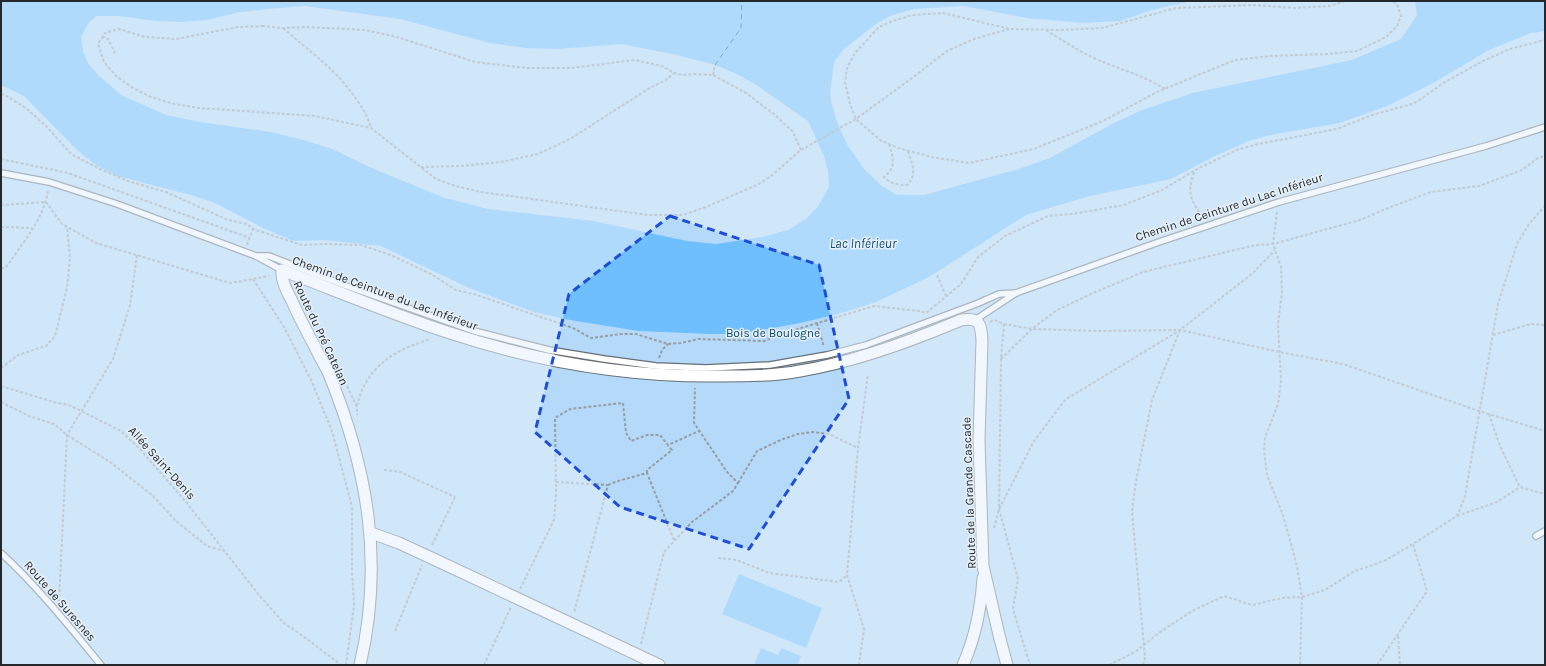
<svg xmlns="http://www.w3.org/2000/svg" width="1546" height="666" font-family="Karla,sans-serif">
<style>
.green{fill:#b5d9f8}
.water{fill:#6fbffe;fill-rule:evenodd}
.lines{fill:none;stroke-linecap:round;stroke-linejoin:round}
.ferry{stroke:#0f4c75;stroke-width:1;stroke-dasharray:5 4;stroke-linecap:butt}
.lane-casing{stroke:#666f76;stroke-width:8}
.street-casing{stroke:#666f76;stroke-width:13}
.path{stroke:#969ea4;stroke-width:2;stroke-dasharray:3 2;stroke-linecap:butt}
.lane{stroke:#fff;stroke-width:5.5}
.street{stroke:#fff;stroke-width:11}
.marked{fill:none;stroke:#1d4ed8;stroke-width:3;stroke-dasharray:8 5;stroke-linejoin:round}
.labels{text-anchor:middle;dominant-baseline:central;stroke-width:3;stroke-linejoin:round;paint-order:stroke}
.street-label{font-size:12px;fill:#24282b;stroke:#e6f0f9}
.park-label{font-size:12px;fill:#0a4871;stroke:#e6f0f9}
.water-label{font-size:13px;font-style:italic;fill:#0f4c75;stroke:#e6f0f9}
</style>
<rect width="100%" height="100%" fill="#e6f0f9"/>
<rect class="green" x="1" y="1" width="1544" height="664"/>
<g class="water">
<path d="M1,1H1191L1152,10L1120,21L1101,22L1083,23L1027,18L963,6L914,9L890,16L876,24L844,49L834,62L830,93L831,101L837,122L848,146L864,169L882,186L897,195H924L1019,169L1050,158L1114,123L1142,110L1193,93L1352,60L1401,39L1417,15L1415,1H1545V31L1531,33L1489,50L1435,82L1387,106L1340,123L1270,135L1249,141L1215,156L1171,179L1090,196L1026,215L929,277L876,302L838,314L800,323L756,331L735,334H710L638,331L570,320L534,312L469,288L381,246L324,240L294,241L265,229L215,203L191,195L117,176L96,165L78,151L24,96L1,85ZM305,6L400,19L490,43L526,48L558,49L622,44L677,55L715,65L735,73L755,84L808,121L824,156L828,171L829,187L817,208L806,219L788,230L762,237L716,244L687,241L593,221L488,209L442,197L374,169L332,149L307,141L271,132L200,122L166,115L121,95L98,75L88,63L83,51L81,37L89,22L97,16H120L155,21L181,22L207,20L240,12L268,9Z"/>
<path d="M739,574L822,608L806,648L722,614Z"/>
<path d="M761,648L778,655L781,648L801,656L798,664L799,665H754Z"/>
</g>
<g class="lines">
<path class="ferry" d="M715,65L741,28L742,1"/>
<defs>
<g id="lane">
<path d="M1,173L49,182L117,204L256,256L282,270"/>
<path d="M256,256H269L341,284L474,331L549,350L604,359L656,366L706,368L770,365L827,355L866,345L976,304L999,294L1016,293"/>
<path d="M975,320L1016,293L1159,242L1279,202L1486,146L1545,127"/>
<path d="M1536,536L1545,531"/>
<path d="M1,553C38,587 69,626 101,665"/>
</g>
<g id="street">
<path d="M371,533L399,543L440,562L659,665"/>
<path d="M360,665C384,563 368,470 329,374C325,365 319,356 315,347C307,332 299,317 292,301C287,291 281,281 282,270C337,291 392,314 447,332C534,361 627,377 719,376C746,376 773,376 800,371C855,362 909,342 961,320C980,317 981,324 982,341L979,440L983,566L999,635L1007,665"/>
<path d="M963,665C975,638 981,608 983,578"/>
</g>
</defs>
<use href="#lane" class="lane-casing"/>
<use href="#street" class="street-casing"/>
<g class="path">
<path d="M1345,1L1330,6L1294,8L1254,5L1176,8L1102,28L1061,30L1010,29L943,13L912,15L893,21L879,27L855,53L847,68L845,82L850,104L856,119L880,140L898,148L932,157L969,163L1034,149L1103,121L1157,92L1235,60L1271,56L1327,54L1357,51L1386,37L1397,26L1401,16L1397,4L1392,1"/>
<path d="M262,26L283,28L306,27L365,30L397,37L475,62L526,68H571L635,60L662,66L674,73L683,75L693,74L713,75L746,93L775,115L793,132L801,150L771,176L759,184L706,207L683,215H648L481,192L455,186L436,179L371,128L315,116L199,108L174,104L151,97L133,88L116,76L104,62L98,44L105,33L119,29L145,37L176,39L238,27Z"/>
<path d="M283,28C311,53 335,68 357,100C363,109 368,117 371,128"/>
<path d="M1046,30C1062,40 1077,50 1094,58C1118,69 1143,75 1165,89"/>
<path d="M102,36L108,39L115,53"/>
<path d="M713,75L715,65"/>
<path d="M1,94L5,95L27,109L48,128L71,154L100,169L128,181L166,192L228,220L247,224L253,229L302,245L324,244L361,245L393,256L431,274L456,290L477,295L573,328L591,338L621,334H636L668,344L681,343L698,339L764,341L781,334L874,306L919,311L926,313L961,284L978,257L1005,236L1048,216L1072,214L1124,205L1162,190L1199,168L1237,150L1258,144L1337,129L1372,115L1415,103L1445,82L1483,61L1510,49L1545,40"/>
<path d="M889,144C893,157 897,167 884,177C891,184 898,185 907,185C918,174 912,164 908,151"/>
<path d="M801,150L856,119L912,78L947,51L974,39L1009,29"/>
<path d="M1,159L68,173L250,238"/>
<path d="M421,167L461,166L501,162L538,154L570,139L648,89L666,80L674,73"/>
<path d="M1194,172C1186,198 1192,198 1203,220"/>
<path d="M1,205L46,202L62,224L96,243L230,283L269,276"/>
<path d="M1277,212L1273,244L1281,267L1282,292L1278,324L1281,381L1278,404L1265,438L1264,451L1267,475L1283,515L1297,566L1302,597L1300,665"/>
<path d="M1,227L32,228"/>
<path d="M247,245L253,229"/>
<path d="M1,268H4L7,266C23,242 44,219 48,190"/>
<path d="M937,275L946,296"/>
<path d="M253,279L284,327L311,380L332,431L352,507"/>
<path d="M310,310L325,338"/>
<path d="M990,322L995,320L1004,324L1032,329L1099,331L1180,330L1279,352L1343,364L1479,411L1545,431"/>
<path d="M817,323L824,347"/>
<path d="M1004,324L1001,359L999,509L1018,579L1013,609L1030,665"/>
<path d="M1493,335L1531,324L1545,325"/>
<path d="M659,358L662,350L668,344"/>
<path d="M1001,359L1032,329L1057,310L1091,294L1143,272L1256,245L1273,244L1360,220L1388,208L1431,192L1479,186L1522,170L1538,158L1545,156"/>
<path d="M1,368L18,355L46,346L55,336L67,288L70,258L67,227"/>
<path d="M1,386L57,403L69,405L121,431L140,449L186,502L259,595L284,623L307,639L341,665"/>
<path d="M347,386L357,407V415"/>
<path d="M1,402L29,416L54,424L67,435L110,462L124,473L153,496L176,521L207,546L224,551"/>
<path d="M357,406C362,380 380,360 404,349C413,345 422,342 430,339"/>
<path d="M1489,414L1500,446L1520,487L1545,494"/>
<path d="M384,470L400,472L455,497"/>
<path d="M647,473V470L672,450L668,446"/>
<path d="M556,482L608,485L574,613"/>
<path d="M738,483L757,451L783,439L798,434L813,432L829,434L858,448"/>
<path d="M608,485L618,481L647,473L674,540"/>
<path d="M1457,516L1497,502L1520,487"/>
<path d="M994,528L999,509L1034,441L1065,400L1180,330L1253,273L1275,250"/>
<path d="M432,545L456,495"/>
<path d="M718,558L737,560L769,573L839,582L847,575"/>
<path d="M520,589L554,520L556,494L555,418L570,409L623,403L626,433L631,441L647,435H660L668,445L699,431"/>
<path d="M59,602L67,435L113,359L130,305L137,255"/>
<path d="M395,631L422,565"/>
<path d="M1398,636L1400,665"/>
<path d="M641,644L664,552L692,522L733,491L738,483L727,472L694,423L695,388"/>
<path d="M346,665L354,605L352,572V507"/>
<path d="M484,665L511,607"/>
<path d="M859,665L864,629L847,575L858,448L868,374"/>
<path d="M1109,665L1135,652L1160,632L1194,610L1224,596L1252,605L1282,598L1302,597L1325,590L1353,572L1386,560L1413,544"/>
<path d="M1143,665L1145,658L1132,511L1136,481L1152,400L1180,330"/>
<path d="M1377,665L1427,591L1413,544L1457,516L1465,496L1498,304L1517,244L1529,224L1545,206"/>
</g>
<use href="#lane" class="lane"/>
<use href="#street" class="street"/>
</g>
<path d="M0 0H1546V666H0ZM670,216L819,265L849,399L749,549L620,507L535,432L569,294Z" fill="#e6f0f9" fill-opacity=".55" fill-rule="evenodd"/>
<path class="marked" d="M670,216L819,265L849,399L749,549L620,507L535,432L569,294Z"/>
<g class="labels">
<g class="street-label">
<text transform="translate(1229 207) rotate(-18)">Chemin de Ceinture du Lac Inférieur</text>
<text transform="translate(385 293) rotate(20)">Chemin de Ceinture du Lac Inférieur</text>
<text transform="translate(321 333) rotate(65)">Route du Pré Catelan</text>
<text transform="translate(162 463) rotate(48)">Allée Saint-Denis</text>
<text transform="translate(969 493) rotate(-92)">Route de la Grande Cascade</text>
<text transform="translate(60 601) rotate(49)">Route de Suresnes</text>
</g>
<g class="park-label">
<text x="773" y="333">Bois de Boulogne</text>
</g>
<g class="water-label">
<text x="863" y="243">Lac Inférieur</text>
</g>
</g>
<rect width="1546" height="666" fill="none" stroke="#24282b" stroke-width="4"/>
</svg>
